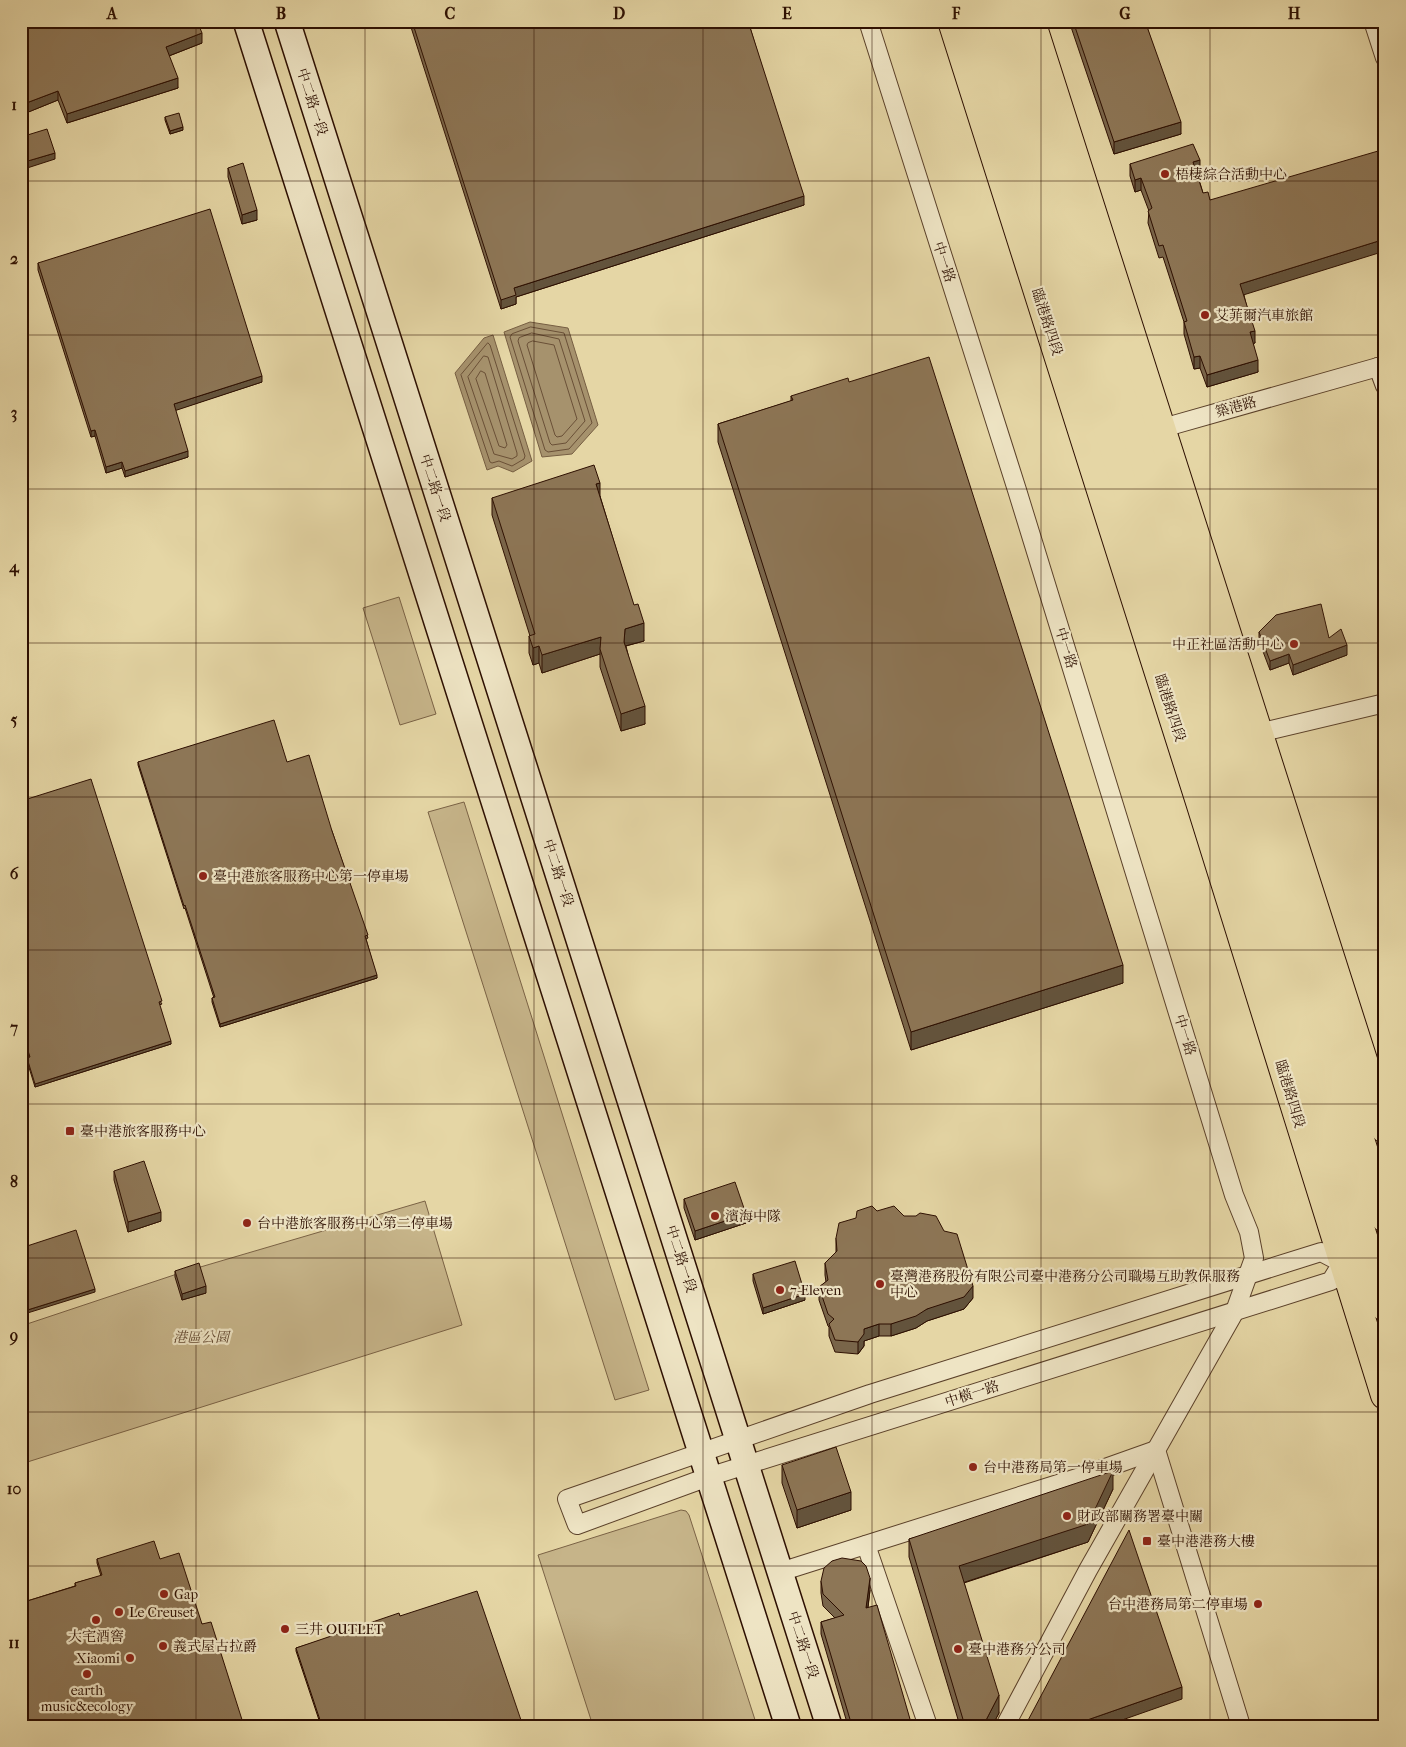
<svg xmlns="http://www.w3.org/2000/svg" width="1406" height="1747" font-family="'IM FELL French Canon','Noto Serif TC',serif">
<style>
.green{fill:#c6b489;stroke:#7a6245}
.water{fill:#a6926d;stroke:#765e42}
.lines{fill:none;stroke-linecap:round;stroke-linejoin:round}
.shore{stroke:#6a5037;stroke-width:1}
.street-casing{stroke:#5b412a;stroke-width:20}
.secondary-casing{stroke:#2d0f01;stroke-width:28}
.primary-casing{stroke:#2d0f01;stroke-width:30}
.street{stroke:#eee4c4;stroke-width:18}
.secondary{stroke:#eee4c4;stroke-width:25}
.primary{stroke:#e5d6a5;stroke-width:28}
.wall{fill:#79654a;stroke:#2d0f01}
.shaded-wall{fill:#63533c;stroke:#2d0f01}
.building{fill:#8d7656;stroke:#2d0f01}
.grid{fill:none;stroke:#2d0f01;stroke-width:1;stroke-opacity:0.55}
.poi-dot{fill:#8f2418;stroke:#eee4c4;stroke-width:2}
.labels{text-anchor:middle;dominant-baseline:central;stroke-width:4.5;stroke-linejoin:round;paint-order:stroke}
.street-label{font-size:14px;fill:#2d0f01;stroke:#eee4c4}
.poi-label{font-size:14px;fill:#2d0f01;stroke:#eee4c4;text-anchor:start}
.park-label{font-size:14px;font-style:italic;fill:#634931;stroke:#eee4c4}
.neatline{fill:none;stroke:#2d0f01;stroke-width:2}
.grid-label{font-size:16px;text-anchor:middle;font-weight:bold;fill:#2d0f01}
</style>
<rect width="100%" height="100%" fill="#e5d6a5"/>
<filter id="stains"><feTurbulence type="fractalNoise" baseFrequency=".004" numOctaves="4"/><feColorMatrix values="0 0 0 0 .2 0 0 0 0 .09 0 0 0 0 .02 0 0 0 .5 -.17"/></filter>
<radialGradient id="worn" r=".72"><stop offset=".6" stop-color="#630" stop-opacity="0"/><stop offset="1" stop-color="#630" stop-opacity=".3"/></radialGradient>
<g class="green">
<path d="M399,597L436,714L400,725L363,608Z"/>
<path d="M464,802L649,1390L615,1400L428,812Z"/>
<path d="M425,1201L462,1325L21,1464V1326L180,1273Z"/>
<path d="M681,1510L686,1511L689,1515L757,1726H593L538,1555Z"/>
</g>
<g class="water">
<path d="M530,322L568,328L598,425L572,454L542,457L504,332Z"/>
<path d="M493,335L532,461L513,472L498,466L487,470L455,373L484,338Z"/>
</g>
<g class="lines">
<g class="shore">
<path d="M531,327L564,333L592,423L569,449L548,452L545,450L510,337L512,334Z"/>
<path d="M532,333L559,339L585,421L566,443L552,445L550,443L518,341L519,338Z"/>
<path d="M533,341L554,345L577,419L562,436L557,437L555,435L527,345L528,343Z"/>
<path d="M488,343L490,345L525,456L524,459L512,466L499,461L492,463L490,462L461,375Z"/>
<path d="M484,356L488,357L517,453V456L512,459L494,454L468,377Z"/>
<path d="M481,371L485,373L507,445L505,448L499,446L476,379Z"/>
</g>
<defs>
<g id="street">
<path d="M868,21L1017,490L1234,1195L1249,1232L1254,1258L1235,1311L1088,1570L1005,1726"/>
<path d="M1373,21L1385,58"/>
<path d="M1378,367L1385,386"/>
<path d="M1152,431L1385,365"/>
<path d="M1258,733L1385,703"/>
<path d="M1321,1252L1342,1263L1331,1281L708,1477L577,1525L567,1499L870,1394Z"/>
<path d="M1156,1450L1241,1726"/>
<path d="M866,1545L928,1726"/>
<path d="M780,1572L1080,1477L1156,1450"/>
</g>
<g id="secondary">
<path d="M246,21L788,1726"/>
<path d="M287,21L829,1726"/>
</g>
<g id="primary">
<path d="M952,21L1200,802L1385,1395"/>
<path d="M978,21L1224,794L1385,1307"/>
<path d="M1005,21L1385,1218"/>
<path d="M1031,21L1385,1129"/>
</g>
</defs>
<use href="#street" class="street-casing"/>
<use href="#secondary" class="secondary-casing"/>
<use href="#primary" class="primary-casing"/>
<use href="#street" class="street"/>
<use href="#secondary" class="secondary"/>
<use href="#primary" class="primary"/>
</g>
<g class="wall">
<path d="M21,21L202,43L169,56L178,88L67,123L58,100L21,115Z"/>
<path d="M409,21H748L804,205L516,297V304L501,309Z"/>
<path d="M1069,21H1145L1181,134L1114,154Z"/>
<path d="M165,117L183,130L170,134L165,120Z"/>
<path d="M1130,164L1200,172L1197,173L1203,193L1244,295L1255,343H1253L1258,372L1207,387L1200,368L1194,369L1184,334V322L1163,257L1159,258L1148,223L1149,211L1141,190L1135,192L1130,176Z"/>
<path d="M228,168L257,220L242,224L228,177Z"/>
<path d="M38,263L262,382L175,410L188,457L125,477L122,468L106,473L95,436L91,437L38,270Z"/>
<path d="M791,396L1123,983L911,1050L718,442V424L791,401Z"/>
<path d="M600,496L644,641L626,646L645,724L621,731L600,667V654L542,673L539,663L533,665L529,653V636H530L492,515V498Z"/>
<path d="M1259,632L1329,638L1347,655L1293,675L1289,663L1270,670L1259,641Z"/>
<path d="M138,762H287L332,831L368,938L366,939L377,978L220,1027L212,1002V998H214L185,908L184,909L138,765Z"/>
<path d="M21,801L162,1004L159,1005L171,1044L35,1087L27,1061V1058L30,1057L21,1031Z"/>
<path d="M114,1171L161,1221L128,1232L114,1180Z"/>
<path d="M684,1199L746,1223L695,1240L684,1208Z"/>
<path d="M836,1238L973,1298L964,1309L927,1321L916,1328L891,1336H879L864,1341V1346L858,1354L835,1352L829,1336V1327L828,1326L819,1300V1287L826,1282L825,1275V1263L836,1252Z"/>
<path d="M175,1271L206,1293L182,1300L175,1277Z"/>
<path d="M753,1274L805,1300L763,1314L753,1281Z"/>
<path d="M782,1465L851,1510L797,1528L782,1483Z"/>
<path d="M1113,1489L1088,1542L964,1583L999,1713L992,1726H960L909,1557V1539Z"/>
<path d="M97,1559H160L202,1624L24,1605V1602L75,1586V1583L101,1576L97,1563Z"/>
<path d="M821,1581L870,1590L868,1608L912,1726H848L821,1634V1622L835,1618L823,1606L821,1593Z"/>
<path d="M400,1616L523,1726H321L296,1651V1648Z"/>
</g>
<g class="shaded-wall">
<path d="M202,33V43L166,57V47Z"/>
<path d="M178,78V88L67,123V114Z"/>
<path d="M58,91V100L21,115V105Z"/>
<path d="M1181,122V134L1114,154V142Z"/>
<path d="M183,127V130L170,134V131Z"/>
<path d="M55,153V159L21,170V163Z"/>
<path d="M1200,160V172L1193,174V162Z"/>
<path d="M1141,178V190L1135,192V180Z"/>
<path d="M804,196V205L516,297V304L501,309V300L514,288Z"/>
<path d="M257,210V220L242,224V215Z"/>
<path d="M1385,239V251L1240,296V284Z"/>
<path d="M1255,331V343L1250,345V332Z"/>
<path d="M1200,356V368L1194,369V357Z"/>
<path d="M1258,360V372L1207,387V375Z"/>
<path d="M262,376V382L174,411V404Z"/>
<path d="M95,430V436L91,437V431Z"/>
<path d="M188,451V457L125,477V471Z"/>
<path d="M122,462V468L106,473V467Z"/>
<path d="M600,483V501L596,484Z"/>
<path d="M644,623V641L625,646L624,642L625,629Z"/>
<path d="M601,637L600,654L542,673V655Z"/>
<path d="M1347,645V655L1293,675V665Z"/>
<path d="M539,646V663L533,665V648Z"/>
<path d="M1289,654V663L1270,670V661Z"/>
<path d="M645,706V724L621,731V714Z"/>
<path d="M1123,965V983L911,1050V1032Z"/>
<path d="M377,975V978L220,1027V1024Z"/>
<path d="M171,1041V1044L35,1087V1084Z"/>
<path d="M161,1212V1221L128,1232V1222Z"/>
<path d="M746,1214V1223L695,1240V1231Z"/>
<path d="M206,1286V1293L182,1300V1294Z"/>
<path d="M973,1286V1298L964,1309L927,1321L916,1328L891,1336V1324L927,1309Z"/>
<path d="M95,1289V1292L21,1315V1312Z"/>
<path d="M805,1294V1300L763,1314V1308Z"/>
<path d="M879,1324V1336L864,1341V1346L858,1354V1342L864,1329Z"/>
<path d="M1113,1471V1489L1088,1542L959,1584V1566Z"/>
<path d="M851,1492V1510L797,1528V1510Z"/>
<path d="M870,1578V1590L866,1621V1608Z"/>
<path d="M1182,1687V1699L1105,1726H1070Z"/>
<path d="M999,1695V1713L992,1726H983Z"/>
</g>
<g class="building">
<path d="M21,21H197L202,33L166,47L178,78L67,114L58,91L21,105Z"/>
<path d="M412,21H748L804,196L514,288L516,295L501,300Z"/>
<path d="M1073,21H1145L1181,122L1114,142Z"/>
<path d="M179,113L183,127L170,131L165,117Z"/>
<path d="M47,129L55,153L21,163V137Z"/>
<path d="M1193,144L1200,160L1193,162L1203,193L1208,192L1210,200L1385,149V239L1240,284L1255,331L1250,332L1258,360L1207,375L1200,356L1194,357L1184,322L1187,321L1163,245L1159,246L1148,211L1152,208L1141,178L1135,180L1130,164Z"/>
<path d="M243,163L257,210L242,215L228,168Z"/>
<path d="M210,209L262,376L174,404L188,451L125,471L122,462L106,467L95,430L91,431L38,263Z"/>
<path d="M929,357L1123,965L911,1032L718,424L793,400L791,396L848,378L849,382Z"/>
<path d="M594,465L600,483L596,484L634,605L638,604L644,623L625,629L624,642L645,706L621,714L600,649L601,637L542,655L539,646L533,648L529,636L535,634L492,498Z"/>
<path d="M1321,604L1329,638L1341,629L1347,645L1293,665L1289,654L1270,661L1259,632L1276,615Z"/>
<path d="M274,720L287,762L309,755L332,831L368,935L365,936L377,975L220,1024L212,998L215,997L185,905L184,906L138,762Z"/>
<path d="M91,779L162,1001L159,1002L171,1041L35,1084L27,1058L30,1057L21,1028V801Z"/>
<path d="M144,1161L161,1212L128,1222L114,1171Z"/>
<path d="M735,1182L746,1214L695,1231L684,1199Z"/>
<path d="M872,1206L877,1211L894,1206L904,1216H916L920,1213L936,1216L944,1231L957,1234L973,1286L964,1297L927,1309L916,1316L891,1324H879L864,1329V1334L858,1342L835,1340L829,1324L834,1319L828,1314L819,1287L828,1280L825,1263L837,1251L836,1238L839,1223L856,1218L857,1211Z"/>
<path d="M76,1230L95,1289L21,1312V1248Z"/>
<path d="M795,1261L805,1294L763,1308L753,1274Z"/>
<path d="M199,1263L206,1286L182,1294L175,1271Z"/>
<path d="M836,1447L851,1492L797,1510L782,1465Z"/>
<path d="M1113,1471L1088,1524L959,1566L999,1695L983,1726H965L909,1539Z"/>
<path d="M1129,1530L1182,1687L1070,1726H1025Z"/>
<path d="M154,1541L160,1559L179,1553L202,1624L211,1622L244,1726H21V1606L25,1605L24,1602L76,1586L75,1583L102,1575L97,1559Z"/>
<path d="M842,1558L861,1561L866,1566L870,1578L866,1608L877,1605L912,1726H852L821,1622L844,1615L823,1594L821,1581L824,1568L832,1561Z"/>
<path d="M477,1591L523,1726H322L296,1648L399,1613L400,1616Z"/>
</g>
<path class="grid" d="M196,21V1726M365,21V1726M534,21V1726M703,21V1726M872,21V1726M1041,21V1726M1210,21V1726M21,181H1385M21,335H1385M21,489H1385M21,643H1385M21,797H1385M21,950H1385M21,1104H1385M21,1258H1385M21,1412H1385M21,1566H1385"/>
<g class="poi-dot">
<circle cx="1165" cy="174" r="5"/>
<circle cx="1205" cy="315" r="5"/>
<circle cx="1294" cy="644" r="5"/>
<circle cx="203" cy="876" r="5"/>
<rect x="65" y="1126" width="10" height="10" rx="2.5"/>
<circle cx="715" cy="1216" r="5"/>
<circle cx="247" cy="1223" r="5"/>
<circle cx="880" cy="1284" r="5"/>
<circle cx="780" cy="1290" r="5"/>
<circle cx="973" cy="1467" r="5"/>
<circle cx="1067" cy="1516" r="5"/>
<rect x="1142" y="1536" width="10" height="10" rx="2.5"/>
<circle cx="164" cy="1594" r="5"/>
<circle cx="1258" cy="1604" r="5"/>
<circle cx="119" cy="1612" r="5"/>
<circle cx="96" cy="1620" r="5"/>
<circle cx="285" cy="1629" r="5"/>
<circle cx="163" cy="1646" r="5"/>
<circle cx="958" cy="1649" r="5"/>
<circle cx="130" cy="1658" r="5"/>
<circle cx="87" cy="1674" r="5"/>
</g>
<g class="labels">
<g class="street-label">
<text transform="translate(312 102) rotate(72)">中二路一段</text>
<text transform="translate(944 262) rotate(72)">中一路</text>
<text transform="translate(1047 322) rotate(72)">臨港路四段</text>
<text transform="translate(1236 407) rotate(-16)">築港路</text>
<text transform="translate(435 488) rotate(72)">中二路一段</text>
<text transform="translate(1066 648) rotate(73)">中一路</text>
<text transform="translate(1170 708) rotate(72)">臨港路四段</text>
<text transform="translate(558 873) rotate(72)">中二路一段</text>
<text transform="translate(1185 1035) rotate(73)">中一路</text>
<text transform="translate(1290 1094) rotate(73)">臨港路四段</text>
<text transform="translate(681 1259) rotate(72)">中二路一段</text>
<text transform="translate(972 1394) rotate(-18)">中橫一路</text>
<text transform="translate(803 1645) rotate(72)">中二路一段</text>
</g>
<g class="poi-label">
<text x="1175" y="174">梧棲綜合活動中心</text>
<text x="1215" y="315">艾菲爾汽車旅館</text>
<text x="1284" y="644" text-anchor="end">中正社區活動中心</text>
<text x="213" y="876">臺中港旅客服務中心第一停車場</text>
<text x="80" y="1131">臺中港旅客服務中心</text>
<text x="725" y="1216">濱海中隊</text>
<text x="257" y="1223">台中港旅客服務中心第二停車場</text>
<text x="890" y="1276">臺灣港務股份有限公司臺中港務分公司職場互助教保服務<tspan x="890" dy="16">中心</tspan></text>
<text x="790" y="1290">7-Eleven</text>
<text x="983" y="1467">台中港務局第一停車場</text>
<text x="1077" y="1516">財政部關務署臺中關</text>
<text x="1157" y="1541">臺中港港務大樓</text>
<text x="174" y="1594">Gap</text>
<text x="1248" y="1604" text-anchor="end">台中港務局第二停車場</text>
<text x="129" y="1612">Le Creuset</text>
<text x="295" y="1629">三井 OUTLET</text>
<text x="96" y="1636" text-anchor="middle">大宅酒窖</text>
<text x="173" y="1646">義式屋古拉爵</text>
<text x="968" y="1649">臺中港務分公司</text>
<text x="120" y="1658" text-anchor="end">Xiaomi</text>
<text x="87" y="1690" text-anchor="middle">earth<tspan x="87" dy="16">music&amp;ecology</tspan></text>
</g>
<g class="park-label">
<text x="201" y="1337">港區公園</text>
</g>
</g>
<rect width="1406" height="1747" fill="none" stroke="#e5d6a5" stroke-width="55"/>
<rect x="28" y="28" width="1350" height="1692" class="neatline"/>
<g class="grid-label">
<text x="112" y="19">A</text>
<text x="281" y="19">B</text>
<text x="450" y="19">C</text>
<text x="619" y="19">D</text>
<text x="787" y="19">E</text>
<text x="956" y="19">F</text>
<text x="1125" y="19">G</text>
<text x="1294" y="19">H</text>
<text x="14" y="110">1</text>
<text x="14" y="264">2</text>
<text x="14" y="418">3</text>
<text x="14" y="572">4</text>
<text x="14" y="725">5</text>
<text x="14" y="879">6</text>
<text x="14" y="1033">7</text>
<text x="14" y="1187">8</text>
<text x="14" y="1341">9</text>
<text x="14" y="1494">10</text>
<text x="14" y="1648">11</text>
</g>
<rect width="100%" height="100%" filter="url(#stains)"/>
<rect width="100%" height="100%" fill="url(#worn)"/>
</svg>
